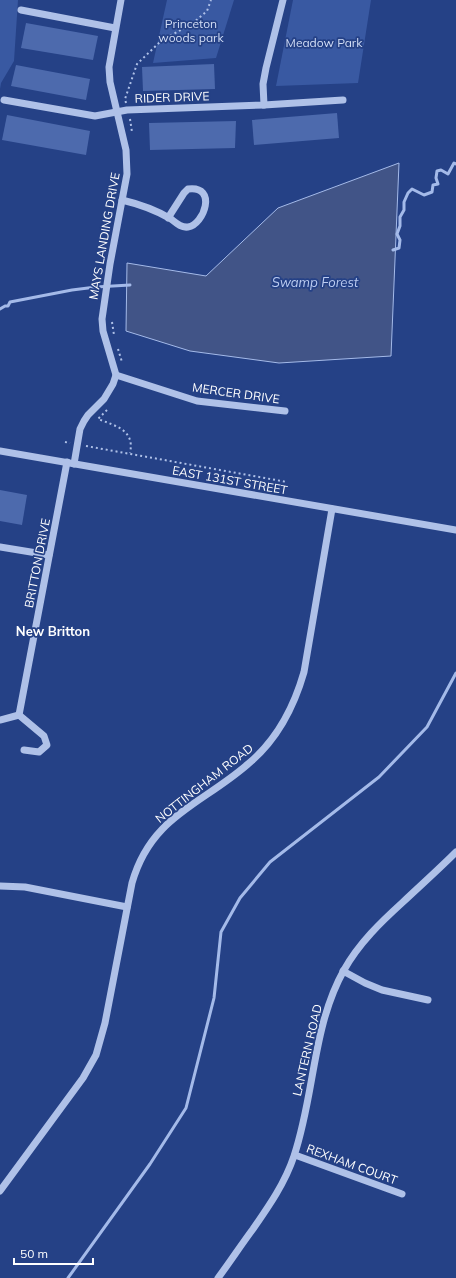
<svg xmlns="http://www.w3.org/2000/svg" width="456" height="1278" font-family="Mulish,sans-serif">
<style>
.green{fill:#3959a2}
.water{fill:#415487;stroke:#a4bae9}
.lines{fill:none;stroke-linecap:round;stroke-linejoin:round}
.stream{stroke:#a4bae9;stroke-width:3}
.building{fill:#4d6aad}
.path{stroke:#afc1e8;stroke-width:2;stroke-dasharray:2 3;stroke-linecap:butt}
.minor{stroke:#afc1e8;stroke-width:7}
.labels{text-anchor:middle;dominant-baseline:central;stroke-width:3.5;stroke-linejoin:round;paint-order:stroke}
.park-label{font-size:12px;fill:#d3def6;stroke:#254186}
.street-label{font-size:12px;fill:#fff;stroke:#254186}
.water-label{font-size:13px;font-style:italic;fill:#bbcbf0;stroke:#254186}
.neighbourhood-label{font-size:13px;font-weight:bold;fill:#fff;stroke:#254186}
</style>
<rect width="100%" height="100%" fill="#254186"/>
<g class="green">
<path d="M0,0H18L14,61L1,83L0,89Z"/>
<path d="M167,0H234L216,58L153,63Z"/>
<path d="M293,0H371L358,83L276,86Z"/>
</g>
<path class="water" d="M399,163L391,356L279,363L190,351L126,331L127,263L206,276L278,208Z"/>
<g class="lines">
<g class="stream">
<path d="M393,250L399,248L400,240L397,234L400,226V217L404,210V202L408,193L412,189L424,195L432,192L433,185L438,184L436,178L437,171L441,170L448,174L454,163L456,164"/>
<path d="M0,309L5,306H8L10,302L72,290L96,287L130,285"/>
<path d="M68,1278L150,1164L186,1108L214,998L221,932L240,898L270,862L379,777L427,727L456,673"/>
</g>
</g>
<g class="building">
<path d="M26,23L98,36L93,60L21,48Z"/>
<path d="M214,64L215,89L143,91L142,67Z"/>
<path d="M16,65L90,79L86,100L11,86Z"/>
<path d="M337,113L339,138L254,145L252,120Z"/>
<path d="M7,115L90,131L86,155L2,140Z"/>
<path d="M236,121L235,148L150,150L149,123Z"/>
<path d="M0,490L27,495L22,525L0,521Z"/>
</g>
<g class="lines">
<g class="path">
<path d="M126,103L125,99L137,64L162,40L192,24L207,11L211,0"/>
<path d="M130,119L132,132"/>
<path d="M112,322L114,335"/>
<path d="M118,349L122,362"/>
<path d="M107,410L98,419C116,426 135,430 130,453"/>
<path d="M65,442L70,443"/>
<path d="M86,446L287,482"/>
</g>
<g class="minor">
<path d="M21,10L115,28"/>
<path d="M4,100L95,116L127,110L264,105L343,100"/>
<path d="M264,105L263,84L266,68L283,0"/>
<path d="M122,200C139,204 156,210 171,219C176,223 181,228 188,227C204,225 218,185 188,189L184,193L168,218"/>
<path d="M116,375L197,401L285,411"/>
<path d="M0,451L456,530"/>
<path d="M74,464L80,429L84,421L88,415L104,399L113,384L116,375L103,331L102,319L110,264L127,174L126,150L110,82L109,67L121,0"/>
<path d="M0,547L49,555"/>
<path d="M19,715L67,462"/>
<path d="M19,715L44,736L47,745L39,752L24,750"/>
<path d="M0,720L19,715"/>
<path d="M0,886L25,887L127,907"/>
<path d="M343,971L365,983L382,990L428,1000"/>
<path d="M295,1155L402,1194"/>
<path d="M0,1191L83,1078L96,1055L105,1023L132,883C151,816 201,805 248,764C277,740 294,707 304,672L332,509"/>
<path d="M218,1278C230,1262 241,1245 253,1229C269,1206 285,1183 294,1156C315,1094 312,1027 344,970C359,943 381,922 403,902C421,885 439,869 456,852"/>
</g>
</g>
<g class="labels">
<g class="park-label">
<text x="191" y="23">Princeton<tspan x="191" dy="14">woods park</tspan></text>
<text x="324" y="42">Meadow Park</text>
</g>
<g class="street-label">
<text transform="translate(172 97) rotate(-2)">RIDER DRIVE</text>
<text transform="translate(104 236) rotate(-80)">MAYS LANDING DRIVE</text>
<text transform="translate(236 393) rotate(8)">MERCER DRIVE</text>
<text transform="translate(230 480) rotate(10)">EAST 131ST STREET</text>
<text transform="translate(37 563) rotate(-79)">BRITTON DRIVE</text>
<text transform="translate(204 783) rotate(-38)">NOTTINGHAM ROAD</text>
<text transform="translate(307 1050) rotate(-77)">LANTERN ROAD</text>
<text transform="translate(352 1164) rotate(20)">REXHAM COURT</text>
</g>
<g class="water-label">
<text x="315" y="282">Swamp Forest</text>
</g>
<g class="neighbourhood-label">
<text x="53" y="631">New Britton</text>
</g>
</g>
<path d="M14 1258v6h79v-6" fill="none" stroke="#ffffff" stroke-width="2"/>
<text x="20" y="1258" font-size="12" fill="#ffffff" stroke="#254186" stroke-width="3" paint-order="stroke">50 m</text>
</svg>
